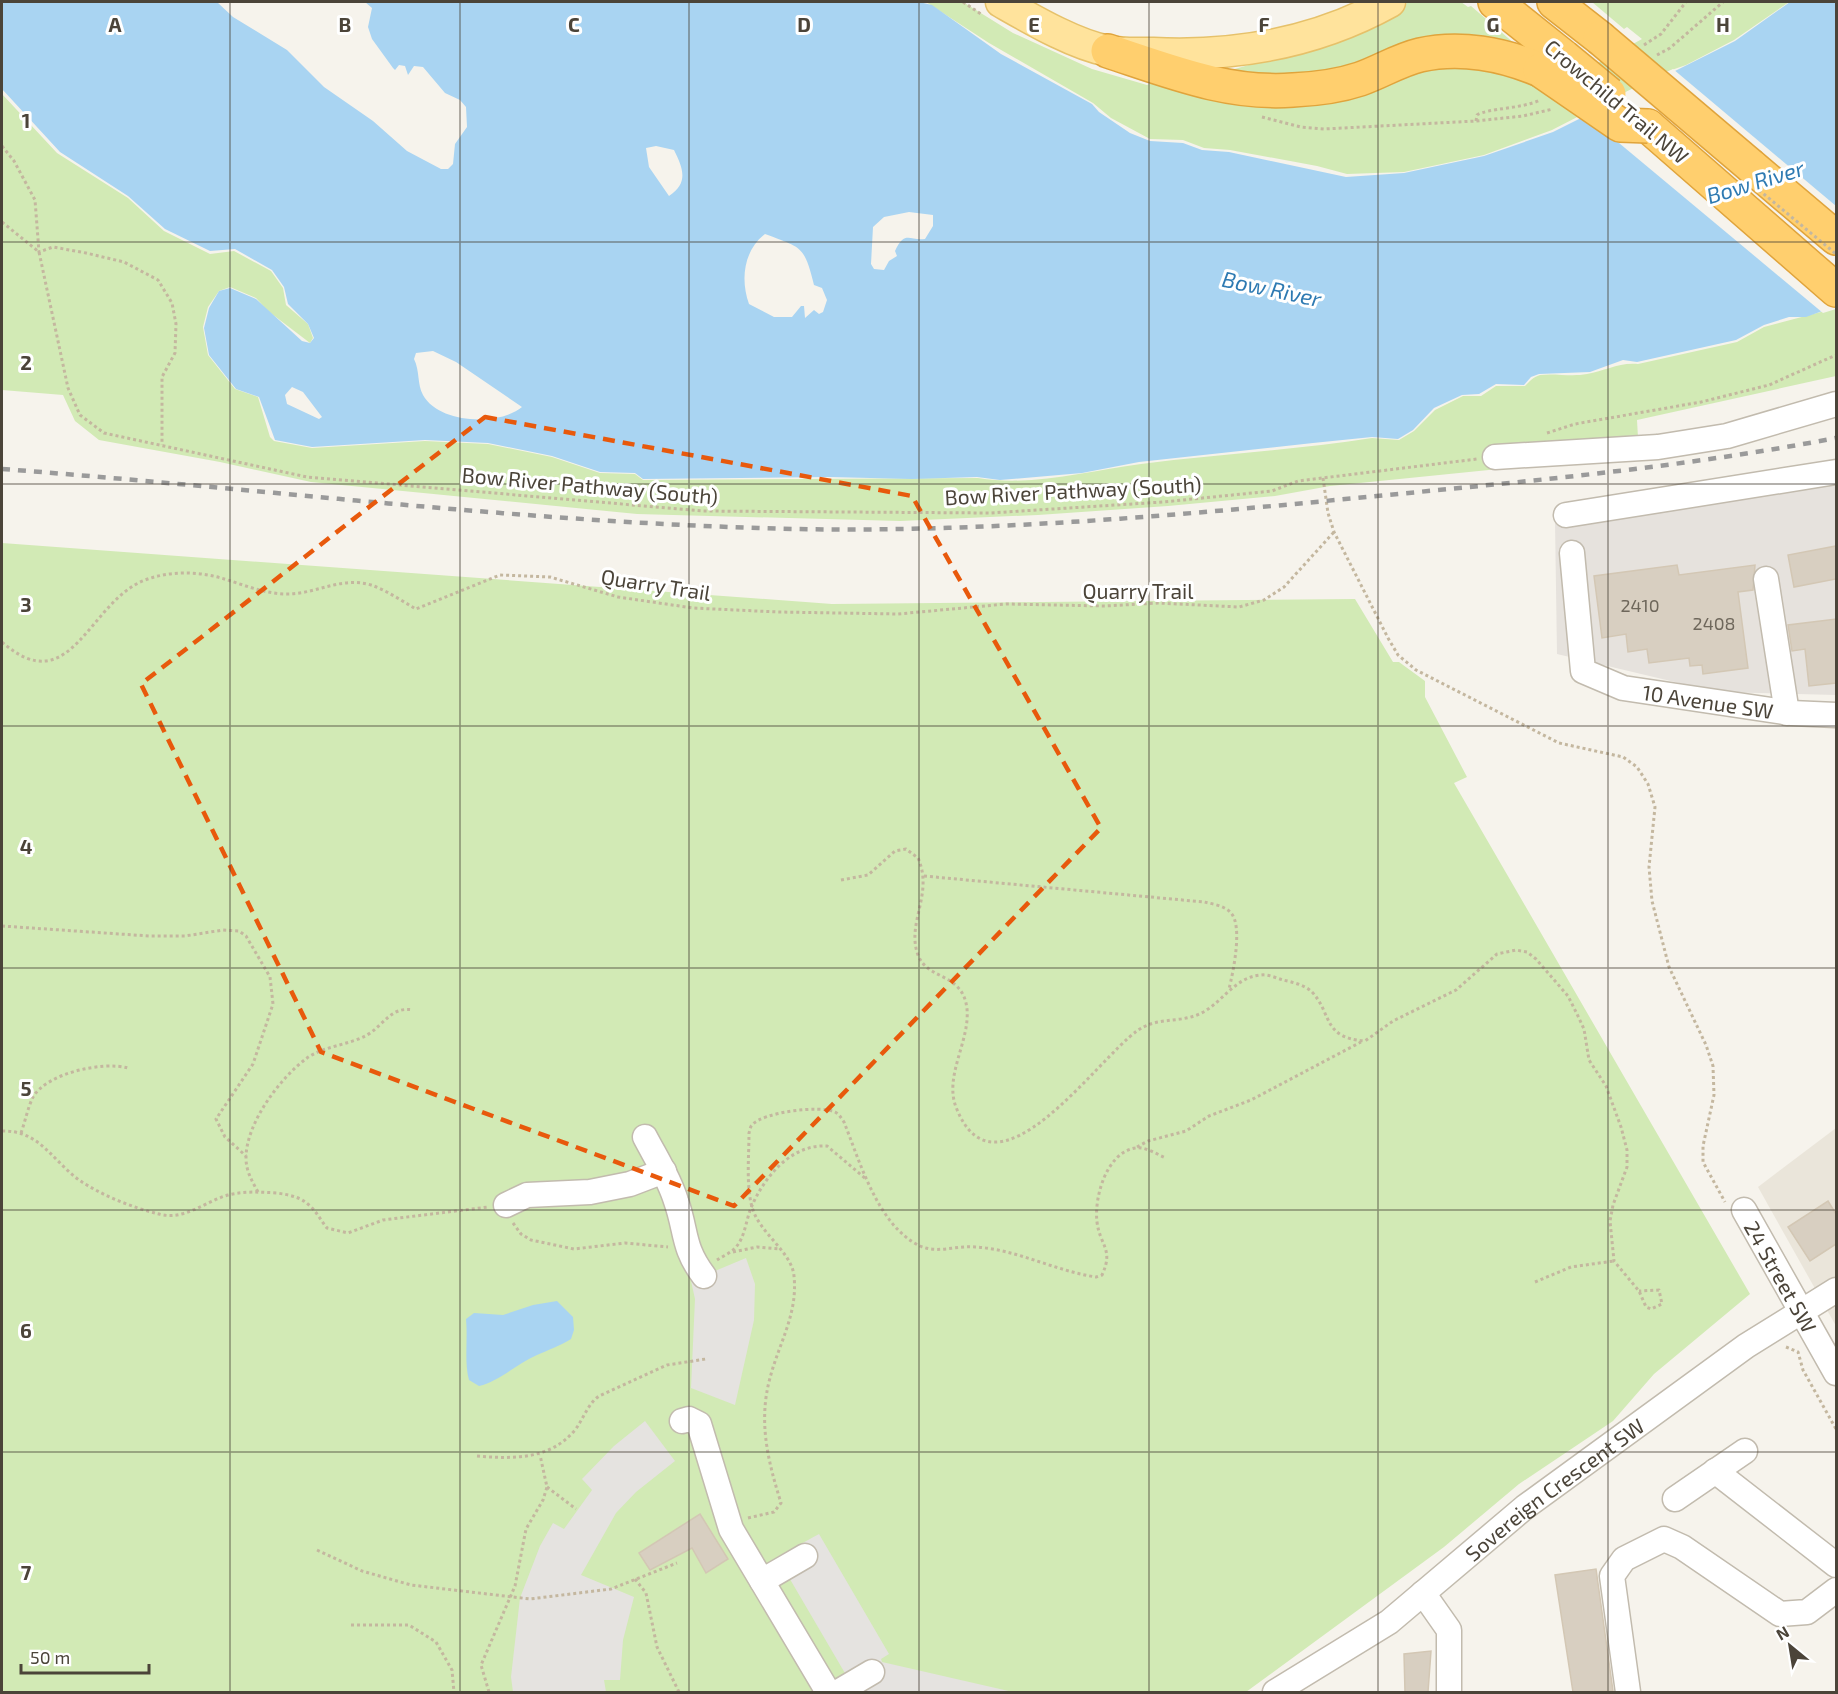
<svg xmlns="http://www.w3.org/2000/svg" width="1838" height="1694" font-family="'Exo 2',sans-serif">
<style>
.residential{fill:#eae5da}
.industrial{fill:#e6e2dd}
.green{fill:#d2eab5}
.parking{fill:#e5e3e0}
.water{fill:#a9d4f2;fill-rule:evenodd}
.pier{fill:#f6f3ec}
.building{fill:#d8cfc1;stroke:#d3c7b4;stroke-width:1.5}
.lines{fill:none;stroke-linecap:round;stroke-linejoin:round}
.minor-casing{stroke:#c2bbae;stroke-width:27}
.major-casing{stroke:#e6c16a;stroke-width:33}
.highway-casing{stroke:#e0a43c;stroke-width:36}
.path{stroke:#c4b79f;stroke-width:3;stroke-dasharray:3 3;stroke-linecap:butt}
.minor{stroke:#fff;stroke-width:24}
.major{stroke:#ffe39c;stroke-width:30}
.highway{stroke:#ffcf6e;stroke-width:33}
.rail{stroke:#9a9a9a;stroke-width:4.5;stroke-dasharray:8 8;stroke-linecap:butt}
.highway-bridge-casing{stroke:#e0a43c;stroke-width:36;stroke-linecap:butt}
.path-bridge{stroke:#c4b79f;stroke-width:3;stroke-dasharray:3 3;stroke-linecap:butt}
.highway-bridge{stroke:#ffcf6e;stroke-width:33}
.marked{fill:none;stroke:#e8590c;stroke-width:4.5;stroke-dasharray:12 8;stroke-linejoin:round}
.grid{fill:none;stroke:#4b4439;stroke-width:1.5;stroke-opacity:0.55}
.labels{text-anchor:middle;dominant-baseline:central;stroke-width:6;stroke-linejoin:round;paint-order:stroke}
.number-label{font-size:18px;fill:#6e675b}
.street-label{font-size:21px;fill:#4b4439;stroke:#fff}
.water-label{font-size:22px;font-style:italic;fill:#2e7ab2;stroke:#fff}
.grid-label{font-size:20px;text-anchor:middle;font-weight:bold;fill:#4b4439;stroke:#fff;stroke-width:6;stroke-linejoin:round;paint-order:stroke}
</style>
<rect width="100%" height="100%" fill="#f6f3ec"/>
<path class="residential" d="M1836,1128V1326L1758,1187Z"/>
<path class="industrial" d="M1836,471V695L1717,692L1557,654L1555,522Z"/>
<g class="green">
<path d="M926,2H963L1013,33L1092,69L1147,85L1160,79H1381L1471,61L1554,87L1642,39L1627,27L1624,29L1592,2H1789L1734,40L1686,65L1663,73L1552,130L1484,155L1404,172L1347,174L1317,166L1230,150L1204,148L1183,140L1150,139L1111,118L1093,103L989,43Z"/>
<path d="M1409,2H1461L1468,7L1471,6L1515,44L1332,74L1210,76C1277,57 1348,38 1409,2Z"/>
<path d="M2,94L57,153L128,198L164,231L210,254L234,251L271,271L283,288L286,305L308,324L313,338L310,343L268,311L256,298L230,287L219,291L208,307L203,327L208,355L235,389L258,397L270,437L274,441L312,448L425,441L488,444L552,457L600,473L635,474L643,480L978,478C1032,487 1087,471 1141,464C1217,454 1295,450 1372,438L1399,440L1414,431L1435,410L1463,396H1481L1496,386H1525C1529,382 1533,377 1540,375C1555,373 1571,377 1587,374C1605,371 1619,362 1638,364L1737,342L1764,327L1836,308V376L1637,420L1639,455L1330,486L1275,496L1168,506L1038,515L900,521L637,514L311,482L220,462L99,440L75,421L63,395L2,390Z"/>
<path d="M2,543L832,604L1355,599L1393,662H1399L1425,681V697L1467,777L1454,783L1750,1294L1654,1374L1613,1421L1519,1484L1444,1547L1246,1692H2Z"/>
</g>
<g class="parking">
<path d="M746,1258L755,1284L754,1320L735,1405L691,1388L695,1299L691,1281Z"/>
<path d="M645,1421L675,1461L636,1492L616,1513L581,1575L634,1597L623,1640L620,1680H604L606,1692H513L511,1677L520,1598L540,1546L553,1523L564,1529L592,1490L582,1479L614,1446Z"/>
<path d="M819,1534L889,1654L881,1659L882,1662L1013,1692H856L777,1557Z"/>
</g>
<g class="water">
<path d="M2,2H217L233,17L287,50L324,87L373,121L407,151L441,169H448L453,164L455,144L467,127L466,107L460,100L445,93L423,67L414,66L408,75L405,66L399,65L395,70L393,68L372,39L368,27L372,8L365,2H919L932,5L1001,54L1092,104L1099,112L1130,133L1150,141L1183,143L1202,150L1229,152L1346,177L1404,173L1484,156L1553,132L1735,41L1790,2H1836V306L1806,317H1789L1764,325L1736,340L1637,362L1623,360L1590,372L1539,374L1531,377L1524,385L1496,384L1479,394L1462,395L1434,408L1413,430L1398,439L1372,437L1313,443L1139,462L1082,473L1000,480L977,477L912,479L829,477L643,479L635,473L600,472L552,456L488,443L425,440L312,447L275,440L259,397L236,389L209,355L204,328L209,308L219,291L230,288L256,299L302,341L310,343L314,338L308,324L288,304L284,287L272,270L235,249L210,251L165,229L128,196L60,152L2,89ZM656,146L674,150C683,168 689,183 669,196L649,167L646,148ZM909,212L933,215V226L925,239C909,241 905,230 895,251L897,256L889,261L884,270L874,269L871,264L873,227L884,217ZM765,234C802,248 804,245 814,285L822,288L827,300L823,312L819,314L814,310L805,318L804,306H801L792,317H774L749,304C740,279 744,250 765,234ZM433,351L456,362L522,407C499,426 439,424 423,395C417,384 420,371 414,359L416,353ZM292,387L303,392L322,417L319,419L287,404L285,395Z"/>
<path d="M557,1301L573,1317L574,1330L571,1339C560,1346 548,1350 537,1355C516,1364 500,1381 479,1386L469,1380C464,1362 468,1339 466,1319L474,1313L503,1315L533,1305Z"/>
</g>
<path class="pier" d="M1673,69L1836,206V309L1823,313L1583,113Z"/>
<g class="building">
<path d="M1836,546V579L1794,587L1788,555Z"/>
<path d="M1677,565L1679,575L1755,565L1753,590L1738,592L1748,668L1703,674L1702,665L1690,666L1689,658L1649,663L1647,649L1628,652L1626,634L1602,638L1594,576Z"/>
<path d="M1836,619V683L1809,686L1805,649L1792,651L1788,625Z"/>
<path d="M1828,1201L1836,1214V1244L1810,1261L1788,1227Z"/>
<path d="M700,1514L728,1559L706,1573L692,1548L650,1570L639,1553Z"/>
<path d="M1596,1569L1613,1691L1573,1692L1555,1575Z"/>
<path d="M1431,1651L1428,1692H1405L1404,1654Z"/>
</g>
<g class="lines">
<defs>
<g id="minor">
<path d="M1495,457L1658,447L1727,436L1836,404"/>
<path d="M1566,515L1836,472"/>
<path id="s1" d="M1572,553L1583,671L1623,688L1791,713L1836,715"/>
<path d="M1766,579L1787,713"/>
<path d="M645,1137C656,1158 669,1178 676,1201C687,1232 682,1247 704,1276"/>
<path d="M506,1205L527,1195L590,1192L630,1184L664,1171"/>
<path id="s2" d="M1744,1210L1836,1373"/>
<path d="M682,1421L689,1419L699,1424L731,1529L828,1692"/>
<path d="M1715,1471L1836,1565"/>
<path d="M1675,1499L1745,1451"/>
<path d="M762,1581L805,1556"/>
<path d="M1423,1593L1449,1630V1692"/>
<path d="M838,1692L872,1672"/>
<path id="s3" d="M1275,1692L1389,1622L1525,1507L1746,1346L1836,1290"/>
<path d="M1628,1692L1612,1576L1624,1559L1664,1539L1682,1547L1780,1614L1807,1612L1836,1590"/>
</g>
<path id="major" d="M1001,2C1031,19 1073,44 1108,51C1122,54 1139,53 1153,53C1236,57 1318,42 1390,2"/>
<g id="highway">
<path d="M1495,2L1564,57"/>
<path d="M1554,2L1600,38"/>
<path d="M1108,51C1169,71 1228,95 1293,90C1316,89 1339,86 1360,79C1380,72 1399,60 1420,55C1460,46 1503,54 1540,70"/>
<path d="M1648,126L1836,290"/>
<path d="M1751,166L1836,238"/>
</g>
</defs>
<use href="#minor" class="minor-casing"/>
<use href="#major" class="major-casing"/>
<use href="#highway" class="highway-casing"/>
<g class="path">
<path d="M963,2L981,14"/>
<path d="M1644,45L1661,34L1686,2"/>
<path d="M1657,55L1670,48L1723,2"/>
<path d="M1262,117L1301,127L1324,129L1476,121L1523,116L1553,109"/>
<path d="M1476,121L1477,115C1488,108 1522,109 1540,100"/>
<path d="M2,146L14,161L35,200L39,252L53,247L86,253L124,262L158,280L172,303L176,324L175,353L162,377V445"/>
<path d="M2,222L39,252L68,388L80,415L104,433L307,477L703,511L990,513L1163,502L1272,491L1298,481L1477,459"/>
<path d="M1547,433L1575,424L1701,402L1769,385L1836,355"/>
<path d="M1323,478L1328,513L1334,532L1388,638L1398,655L1416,670L1559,743L1623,757L1637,767L1648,784L1655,807L1649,867L1652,901L1669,967L1706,1045L1713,1066L1714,1095L1703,1146V1162L1725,1202"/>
<path d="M2,642C71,703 89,601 145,580C169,571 196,571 221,578C242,584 264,594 287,594C317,594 341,576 371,585C386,590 402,601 416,609L500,575L550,577L618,597L693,608L778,612L898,614L1006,604L1105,606L1158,603L1239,607L1264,600L1284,587L1334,532"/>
<path d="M924,876L1204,902C1213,904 1225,906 1231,913C1243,926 1233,973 1229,989"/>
<path d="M841,880L868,875L895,851L906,849L918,858C934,894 906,923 918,955C928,981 963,972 967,1009C970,1041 944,1076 956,1107C995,1209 1097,1059 1137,1031C1156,1017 1176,1023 1197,1015C1221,1006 1233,977 1261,975C1268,974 1276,978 1283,980C1292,982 1305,985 1312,992C1332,1013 1322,1038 1365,1041L1393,1021L1456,990L1497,954L1516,950L1527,952L1536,959L1568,996L1577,1014L1584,1029L1589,1060L1606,1086L1621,1127L1627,1150V1167L1613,1205L1610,1221L1614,1261L1639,1291L1646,1307L1651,1309L1662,1304L1659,1290L1639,1291"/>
<path d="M2,926L149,936H185L223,930L239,931L246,936L270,977L273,1004L253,1064L216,1119L225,1137L246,1156"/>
<path d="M2,1131C39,1130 52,1160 79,1180C101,1195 133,1208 159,1214C184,1221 204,1202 228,1195C244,1191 260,1192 277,1193C290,1195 301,1197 310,1206C317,1212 321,1221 327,1228L348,1233L383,1220L488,1207"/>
<path d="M21,1133C25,1122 28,1107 33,1097C47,1073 103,1061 128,1068"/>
<path d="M1137,1147L1148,1141L1186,1131L1209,1116L1251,1100L1361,1042"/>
<path d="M258,1192C252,1181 246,1171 246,1158C246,1123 280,1078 307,1058C324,1046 349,1045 367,1035C384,1025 391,1006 413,1010"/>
<path d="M513,1223L521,1234L531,1240L574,1249L625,1243L668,1247"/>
<path d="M733,1252L757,1247L779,1249"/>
<path d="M717,1260C723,1256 731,1253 736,1247C745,1237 746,1220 751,1208C764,1177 791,1144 827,1146L866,1179"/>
<path d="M1535,1282L1571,1267L1614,1261"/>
<path d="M1786,1347L1798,1352L1803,1370L1836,1429"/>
<path d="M477,1456C513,1459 550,1460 575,1430C584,1418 587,1405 599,1396L667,1365L706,1359"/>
<path d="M547,1487L576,1509"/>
<path d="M748,1518L774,1512L781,1503C768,1461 758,1422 770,1378C779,1343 798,1314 794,1276C792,1252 759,1233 752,1207C746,1185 749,1156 749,1133C750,1130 750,1127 752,1125C763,1112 820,1105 835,1112C839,1114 841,1118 844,1122C860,1162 878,1226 920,1246C938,1254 957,1245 975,1247C1016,1249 1055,1271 1096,1277L1102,1275C1114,1249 1100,1246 1097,1222C1094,1198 1106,1153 1135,1148C1145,1146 1156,1154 1166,1158"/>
<path d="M317,1550L362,1571L411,1585L530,1599L611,1589L677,1563"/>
<path d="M635,1579L646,1593L657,1647L679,1692"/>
<path d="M351,1625H409L436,1642L452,1670L454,1692"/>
<path d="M489,1692L481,1665L515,1586L526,1529L543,1500L547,1487L540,1455"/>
</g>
<use href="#minor" class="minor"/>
<use href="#major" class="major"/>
<use href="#highway" class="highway"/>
<path class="rail" d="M2,469C254,488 505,520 758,528C965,535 1172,516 1377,496C1531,481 1685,467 1836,438"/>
<defs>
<g id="highway-bridge">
<path d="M1600,38L1751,166"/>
<path d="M1564,57L1609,94"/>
<path d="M1540,70L1620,125L1648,126"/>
</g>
</defs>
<use href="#highway-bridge" class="highway-bridge-casing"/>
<path class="path-bridge" d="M1759,190L1836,254"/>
<use href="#highway-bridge" class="highway-bridge"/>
</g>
<path class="marked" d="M485,417L912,496L1101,828L734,1206L321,1052L141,684Z"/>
<path class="grid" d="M230,2V1692M460,2V1692M689,2V1692M919,2V1692M1149,2V1692M1378,2V1692M1608,2V1692M2,242H1836M2,484H1836M2,726H1836M2,968H1836M2,1210H1836M2,1452H1836"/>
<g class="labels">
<g class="number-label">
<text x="1640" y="605">2410</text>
<text x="1714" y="623">2408</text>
</g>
<g class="street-label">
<text transform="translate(1617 101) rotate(40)">Crowchild Trail NW</text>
<text transform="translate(590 485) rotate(5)">Bow River Pathway (South)</text>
<text transform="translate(1073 490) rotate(-3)">Bow River Pathway (South)</text>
<text transform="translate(656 584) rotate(9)">Quarry Trail</text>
<text x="1138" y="590">Quarry Trail</text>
<text stroke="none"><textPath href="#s1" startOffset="248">10 Avenue SW</textPath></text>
<text stroke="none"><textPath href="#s2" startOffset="76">24 Street SW</textPath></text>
<text stroke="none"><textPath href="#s3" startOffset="346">Sovereign Crescent SW</textPath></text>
</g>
<g class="water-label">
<text transform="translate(1755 181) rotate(-17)">Bow River</text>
<text transform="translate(1272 288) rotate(12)">Bow River</text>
</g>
</g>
<g class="grid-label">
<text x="115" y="32">A</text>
<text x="345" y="32">B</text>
<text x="574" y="32">C</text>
<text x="804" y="32">D</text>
<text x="1034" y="32">E</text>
<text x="1264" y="32">F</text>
<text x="1493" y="32">G</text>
<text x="1723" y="32">H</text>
<text x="26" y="128">1</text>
<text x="26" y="370">2</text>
<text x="26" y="612">3</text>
<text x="26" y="854">4</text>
<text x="26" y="1096">5</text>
<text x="26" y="1338">6</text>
<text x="26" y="1580">7</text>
</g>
<rect width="1838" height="1694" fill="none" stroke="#4b4439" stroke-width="6"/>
<g transform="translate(1790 1646) rotate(330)" stroke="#ffffff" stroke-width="4.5" paint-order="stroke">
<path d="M0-4.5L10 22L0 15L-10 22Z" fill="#4b4439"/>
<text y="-9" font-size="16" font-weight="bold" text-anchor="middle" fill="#4b4439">N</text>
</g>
<path d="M21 1664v9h128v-9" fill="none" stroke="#4b4439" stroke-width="3"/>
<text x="30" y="1664" font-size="18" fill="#4b4439" stroke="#ffffff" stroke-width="4.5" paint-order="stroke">50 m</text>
</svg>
